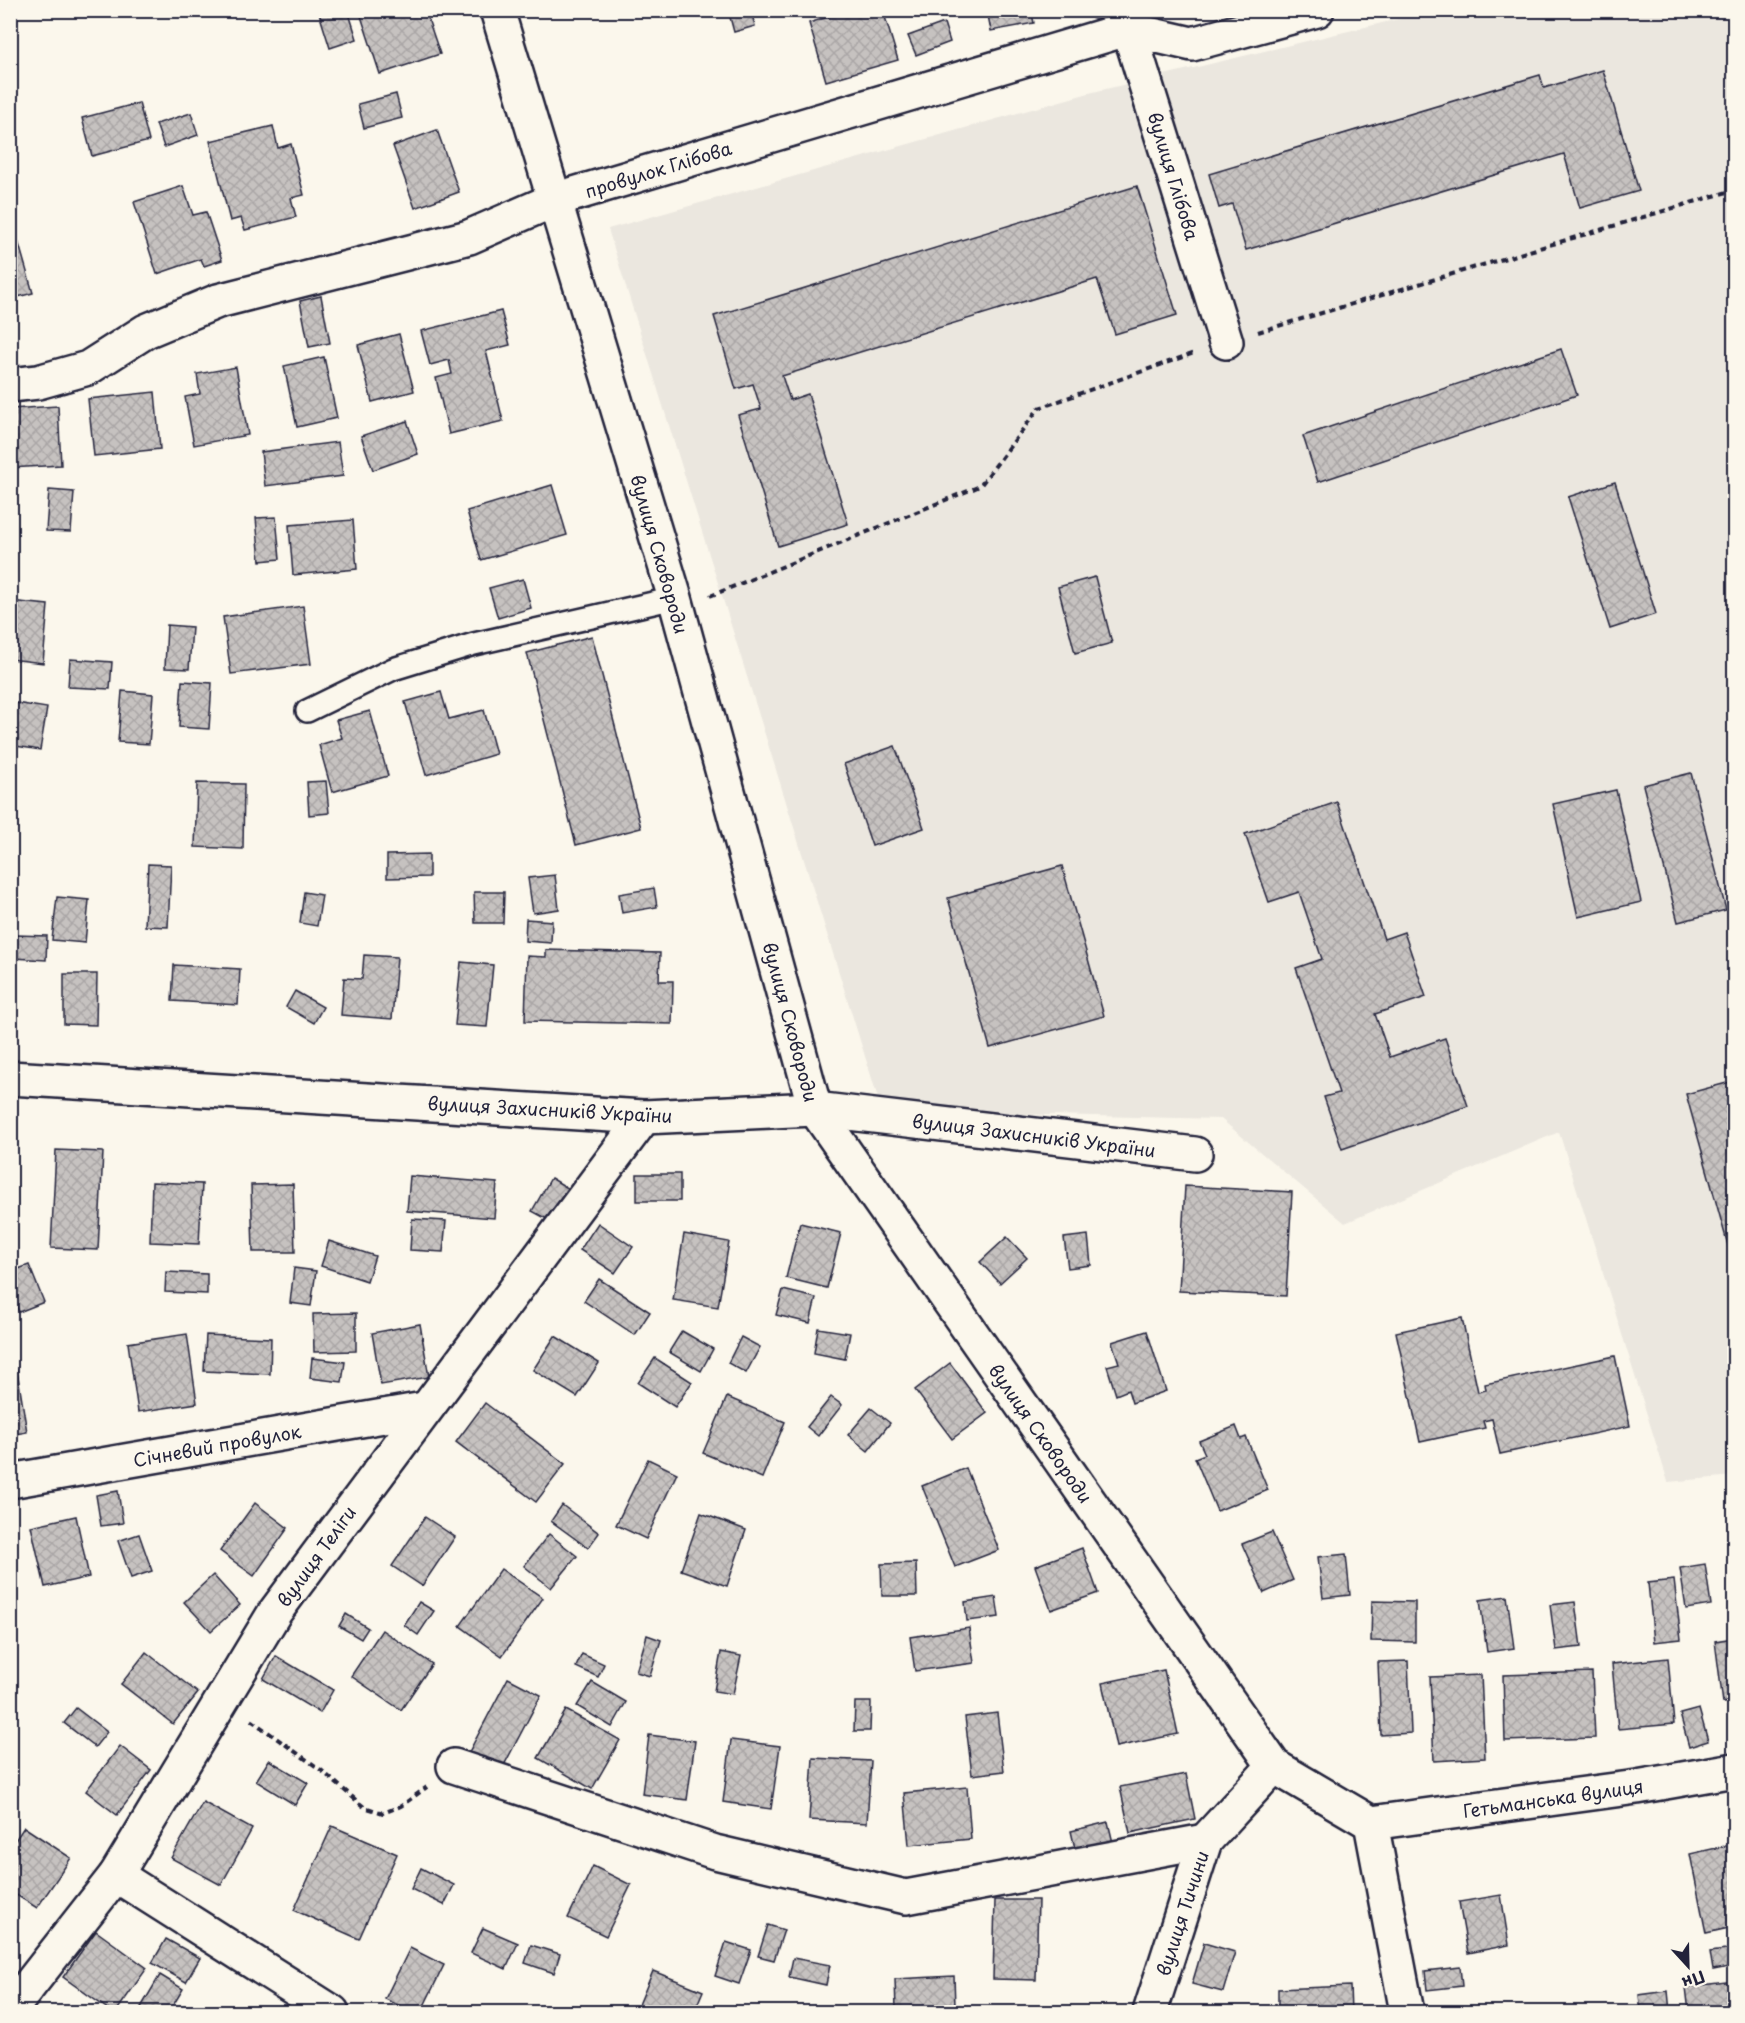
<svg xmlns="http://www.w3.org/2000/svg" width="1745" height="2023" font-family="'Playpen Sans',sans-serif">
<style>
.built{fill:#ebe7df}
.building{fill:url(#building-cross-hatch);stroke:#22223b;stroke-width:1.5}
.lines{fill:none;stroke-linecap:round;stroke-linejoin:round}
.service-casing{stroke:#22223b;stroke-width:26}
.minor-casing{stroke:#22223b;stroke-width:38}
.path{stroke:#22223b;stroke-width:4;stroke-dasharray:6 4.5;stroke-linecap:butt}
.service{stroke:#fbf7ec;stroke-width:21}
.minor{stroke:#fbf7ec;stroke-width:33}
.labels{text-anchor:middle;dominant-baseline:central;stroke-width:5;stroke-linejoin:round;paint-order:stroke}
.street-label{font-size:18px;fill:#22223b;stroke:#fbf7ec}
</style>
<defs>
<pattern id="building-cross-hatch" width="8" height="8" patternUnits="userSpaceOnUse" patternTransform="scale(1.5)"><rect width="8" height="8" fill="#c6c2c0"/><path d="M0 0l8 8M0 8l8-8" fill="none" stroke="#aaa6a6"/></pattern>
</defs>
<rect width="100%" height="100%" fill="#fbf7ec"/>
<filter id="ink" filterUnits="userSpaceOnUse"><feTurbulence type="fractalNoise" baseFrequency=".0167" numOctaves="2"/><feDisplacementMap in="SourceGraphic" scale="12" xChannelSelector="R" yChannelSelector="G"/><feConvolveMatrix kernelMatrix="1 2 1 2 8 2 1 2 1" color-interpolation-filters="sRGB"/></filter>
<g filter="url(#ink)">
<path class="built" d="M1432,11H1734V1476L1668,1482L1559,1132L1345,1223L1221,1119L882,1111L608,229L1089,93Z"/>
<g class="building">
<path d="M318,10H348L357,39L330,48Z"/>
<path d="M359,10H425L440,54L380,74Z"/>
<path d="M728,10H751L755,26L734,32Z"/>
<path d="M850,10H883L898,60L826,81L809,23Z"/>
<path d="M987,10H1031L1034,23L991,31Z"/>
<path d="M944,23L950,42L916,55L908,36Z"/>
<path d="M1603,70L1639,191L1580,208L1564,154L1246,250L1232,204L1219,208L1209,174L1540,75L1544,88Z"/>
<path d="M396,94L402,118L364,128L358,104Z"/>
<path d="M139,103L149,141L92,156L82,118Z"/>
<path d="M191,113L198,135L164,147L156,124Z"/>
<path d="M273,126L278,148L291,144L304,195L291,198L296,217L245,230L241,218L230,221L210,141Z"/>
<path d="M437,130L459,192L415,208L393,146Z"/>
<path d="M183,186L193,215L206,212L222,260L204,266L201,259L157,274L134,202Z"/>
<path d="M1137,186L1177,315L1115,334L1097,279L782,376L790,400L808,394L848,524L778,546L738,415L761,409L753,384L736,389L714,316Z"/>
<path d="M10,223H13L33,293L10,299Z"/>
<path d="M321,296L330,343L309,347L300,301Z"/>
<path d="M501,311L510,345L486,351L503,421L449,434L436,378L452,374L449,360L430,365L421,331Z"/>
<path d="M399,334L414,391L372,402L358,345Z"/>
<path d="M1561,349L1577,395L1318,482L1303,436Z"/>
<path d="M324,357L337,418L297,427L284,366Z"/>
<path d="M236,367L248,435L194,445L185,397L200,394L197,374Z"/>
<path d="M155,392L160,449L94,456L88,399Z"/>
<path d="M58,406L61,465L10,468V409Z"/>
<path d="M407,421L418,454L373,470L361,436Z"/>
<path d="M338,442L343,476L265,486L261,452Z"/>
<path d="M1615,482L1656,614L1610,629L1568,497Z"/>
<path d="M552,485L567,535L481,560L467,511Z"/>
<path d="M49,490L74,492L71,532L46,531Z"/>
<path d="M276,517L280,559L260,561L256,518Z"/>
<path d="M353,520L357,569L293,575L289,525Z"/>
<path d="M1095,577L1112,643L1075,653L1058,587Z"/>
<path d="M523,579L531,608L498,618L489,588Z"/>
<path d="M10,601L48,605L43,663L10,659Z"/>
<path d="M303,606L311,664L231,674L223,617Z"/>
<path d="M167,625L192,627L189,669L165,668Z"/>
<path d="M592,636L641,828L576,845L527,653Z"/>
<path d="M70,659L112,662L110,689L68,687Z"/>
<path d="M182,681L212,683L209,729L179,727Z"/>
<path d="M122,691L153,694L149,744L118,742Z"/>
<path d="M441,692L449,719L484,710L496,754L426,775L405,702Z"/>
<path d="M10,702L47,708L40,750L10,745Z"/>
<path d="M370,711L388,776L332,792L319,745L342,738L336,720Z"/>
<path d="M895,746L924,828L872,846L844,764Z"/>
<path d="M1691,773L1726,910L1678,922L1643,785Z"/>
<path d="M326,781L329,813L309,815L307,782Z"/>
<path d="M197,783L244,784L243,849L195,847Z"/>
<path d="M1616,790L1641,902L1578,917L1553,804Z"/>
<path d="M1337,802L1384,939L1404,932L1426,997L1375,1014L1390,1057L1445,1038L1468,1106L1342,1149L1324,1097L1339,1093L1296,968L1322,959L1299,892L1269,902L1245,834Z"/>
<path d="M429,854V877L387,878V855Z"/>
<path d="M148,864L171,865L168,927L145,926Z"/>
<path d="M1062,866L1104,1016L990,1048L948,898Z"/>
<path d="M555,875L559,909L533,913L528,878Z"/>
<path d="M654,888L657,907L622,913L619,894Z"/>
<path d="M304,892L322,895L317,926L300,923Z"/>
<path d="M474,892H504L503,923H475Z"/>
<path d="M57,897L89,900L85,943L52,940Z"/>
<path d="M526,919L552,921L551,943L525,941Z"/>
<path d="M16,935L47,936L46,960L14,958Z"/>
<path d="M546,950L660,953L659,981H673L672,1024L525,1021L527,956L546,957Z"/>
<path d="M364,955L397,957L392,1019L341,1015L344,978L362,979Z"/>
<path d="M461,962L493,965L487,1027L455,1025Z"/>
<path d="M174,965L240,969L238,1005L172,1001Z"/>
<path d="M64,974H97L96,1025L64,1024Z"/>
<path d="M295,991L323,1007L314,1023L286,1007Z"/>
<path d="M1734,1081V1267L1686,1094Z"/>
<path d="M56,1150L103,1152L98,1250L51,1248Z"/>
<rect x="637" y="1174" width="43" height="27"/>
<path d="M410,1176L497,1183L494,1218L407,1211Z"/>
<path d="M551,1178L576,1193L558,1225L532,1211Z"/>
<path d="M152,1182L202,1184L199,1244L150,1242Z"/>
<path d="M293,1184L295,1252H253L251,1185Z"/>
<path d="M1185,1186L1292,1192L1286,1296L1179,1291Z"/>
<path d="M412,1219L446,1221L443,1252L410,1250Z"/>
<path d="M598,1223L633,1247L615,1273L580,1250Z"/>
<path d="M800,1223L841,1233L827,1288L786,1278Z"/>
<path d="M684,1234L729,1242L718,1307L673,1300Z"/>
<path d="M1088,1235L1091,1265L1068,1268L1064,1238Z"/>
<path d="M1007,1237L1027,1258L1000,1283L980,1262Z"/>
<path d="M329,1241L375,1256L367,1281L321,1266Z"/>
<path d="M29,1265L44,1302L19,1312L10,1290V1272Z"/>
<path d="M294,1268L316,1271L311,1306L290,1303Z"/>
<path d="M166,1272L207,1274V1294L165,1292Z"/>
<path d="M599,1279L650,1312L635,1335L584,1301Z"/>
<path d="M783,1290L816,1298L810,1323L776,1315Z"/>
<path d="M356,1313V1351L314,1352L313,1314Z"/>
<path d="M1462,1318L1478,1392L1486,1390L1485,1384L1615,1356L1630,1426L1500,1454L1492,1419L1483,1421L1485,1428L1420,1442L1396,1332Z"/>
<path d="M420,1324L429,1377L381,1385L372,1333Z"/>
<path d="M818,1328L850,1333L845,1359L814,1353Z"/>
<path d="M682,1331L713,1349L701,1371L669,1352Z"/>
<path d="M1147,1331L1166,1391L1132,1403L1128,1390L1116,1395L1107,1366L1119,1363L1112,1342Z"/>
<path d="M187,1334L197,1403L138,1412L128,1343Z"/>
<path d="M206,1335L271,1338L270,1374L204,1371Z"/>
<path d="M555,1336L599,1363L577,1397L533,1370Z"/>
<path d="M741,1337L760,1347L746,1373L728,1363Z"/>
<path d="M312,1358L345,1362L342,1382L310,1378Z"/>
<path d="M655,1358L692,1382L675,1407L638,1383Z"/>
<path d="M950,1363L987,1413L952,1439L915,1390Z"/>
<path d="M17,1370L27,1432L10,1435V1371Z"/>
<path d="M727,1397L785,1422L762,1478L703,1453Z"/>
<path d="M831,1397L842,1405L818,1436L807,1427Z"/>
<path d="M485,1403L565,1464L536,1502L456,1442Z"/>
<path d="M871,1408L890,1423L868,1451L848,1435Z"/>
<path d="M1236,1426L1241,1439L1246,1437L1268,1490L1217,1511L1195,1458L1205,1454L1199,1441Z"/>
<path d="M648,1459L677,1473L646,1539L616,1525Z"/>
<path d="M966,1468L999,1550L955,1567L922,1486Z"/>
<path d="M118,1491L123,1523L101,1526L96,1495Z"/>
<path d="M255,1503L288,1528L254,1576L220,1551Z"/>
<path d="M562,1505L599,1533L588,1548L551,1521Z"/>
<path d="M701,1513L746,1530L727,1586L681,1570Z"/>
<path d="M76,1516L89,1577L45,1587L31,1526Z"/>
<path d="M425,1517L455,1537L422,1586L392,1566Z"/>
<path d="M1272,1532L1293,1580L1264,1593L1242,1544Z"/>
<path d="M139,1534L152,1571L131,1578L118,1541Z"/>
<path d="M549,1534L577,1556L551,1588L524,1566Z"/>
<path d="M1082,1548L1098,1593L1051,1610L1035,1566Z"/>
<path d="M1346,1554L1350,1595L1323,1598L1318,1557Z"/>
<path d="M916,1563L917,1596H882L881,1564Z"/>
<path d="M1705,1564L1711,1605L1686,1609L1680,1568Z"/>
<path d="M501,1569L543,1598L502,1656L460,1626Z"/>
<path d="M213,1575L240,1605L211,1631L184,1602Z"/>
<path d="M1674,1580L1681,1639L1654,1642L1648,1583Z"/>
<path d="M1507,1596L1514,1648L1487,1652L1480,1600Z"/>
<path d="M996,1597L999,1617L967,1621L965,1602Z"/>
<path d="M1372,1601L1415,1602V1642L1371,1641Z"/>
<path d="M419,1602L434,1611L418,1635L404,1625Z"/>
<path d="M1575,1602L1581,1647L1556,1650L1550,1605Z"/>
<path d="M346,1614L368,1628L361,1639L339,1626Z"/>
<path d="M969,1628L974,1663L915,1671L910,1637Z"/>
<path d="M382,1630L432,1664L401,1710L351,1676Z"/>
<path d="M647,1635L661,1640L650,1676L636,1672Z"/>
<path d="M1734,1638V1701L1723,1703L1715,1641Z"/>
<path d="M146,1652L198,1693L173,1724L121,1684Z"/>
<path d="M721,1652L741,1656L733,1694L714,1691Z"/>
<path d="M582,1654L604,1664L598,1677L576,1667Z"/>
<path d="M276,1656L333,1690L320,1713L263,1679Z"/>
<path d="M1668,1658L1674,1724L1618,1729L1612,1664Z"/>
<path d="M1408,1661L1411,1733L1381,1735L1378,1662Z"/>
<path d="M1164,1670L1178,1734L1116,1747L1102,1683Z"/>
<path d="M1592,1672L1595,1738L1505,1741L1503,1675Z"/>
<path d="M1481,1675L1485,1758L1434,1761L1430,1677Z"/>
<path d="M508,1678L541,1695L502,1769L469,1752Z"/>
<path d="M592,1682L626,1702L612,1727L577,1706Z"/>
<path d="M855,1702H871L870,1731H854Z"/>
<path d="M76,1708L107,1732L95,1747L64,1723Z"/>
<path d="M1699,1709L1708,1741L1689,1747L1680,1714Z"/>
<path d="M566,1710L620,1740L592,1789L538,1758Z"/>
<path d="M997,1713L1004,1771L972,1775L965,1717Z"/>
<path d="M649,1735L695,1741L687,1800L642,1794Z"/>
<path d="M731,1740L780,1746L771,1809L723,1802Z"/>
<path d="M120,1746L151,1770L117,1815L86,1791Z"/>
<path d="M813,1758L871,1761L867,1823L809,1820Z"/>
<path d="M269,1760L308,1783L295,1805L256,1781Z"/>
<path d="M1186,1774L1195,1819L1130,1833L1120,1787Z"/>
<path d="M967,1787L971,1839L909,1845L904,1793Z"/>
<path d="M203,1802L252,1829L221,1885L171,1858Z"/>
<path d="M1108,1822L1114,1847L1077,1857L1071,1831Z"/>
<path d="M332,1826L397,1854L359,1939L294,1910Z"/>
<path d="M24,1827L71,1858L37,1908L10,1891V1848Z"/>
<path d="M1734,1844V1927L1706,1933L1690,1854Z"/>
<path d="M593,1866L631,1885L606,1936L568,1918Z"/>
<path d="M421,1868L454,1885L444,1905L411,1889Z"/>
<path d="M1501,1895L1509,1945L1468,1953L1459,1902Z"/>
<path d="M995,1900H1038L1036,1980L993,1979Z"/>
<path d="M768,1925L784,1930L774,1960L758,1956Z"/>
<path d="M483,1928L518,1943L506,1969L471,1953Z"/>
<path d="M96,1931L147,1968L116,2012H112L63,1977Z"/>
<path d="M166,1939L200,1958L186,1982L152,1963Z"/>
<path d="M726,1942L751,1950L739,1984L715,1976Z"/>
<path d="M1204,1943L1235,1952L1223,1992L1192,1984Z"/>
<path d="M531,1945L560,1954L554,1973L525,1963Z"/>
<path d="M410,1948L444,1965L421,2012H413L385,1999Z"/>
<path d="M1734,1949V1966L1713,1970L1710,1952Z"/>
<path d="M793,1958L830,1965L826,1985L789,1977Z"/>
<path d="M1460,1967L1462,1986L1427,1990L1425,1971Z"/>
<path d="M653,1971L703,1991L694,2012H636Z"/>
<path d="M160,1975L183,1989L169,2012H147L140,2009Z"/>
<path d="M954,1976L955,2007L896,2009L895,1979Z"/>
<path d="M1734,1981V2012H1689L1686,1987Z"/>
<path d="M1350,1986L1351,2012H1278V1989Z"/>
<path d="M1668,1991L1670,2012H1641L1639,1995Z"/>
<path d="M1034,2007L1035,2012H993L992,2009Z"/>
</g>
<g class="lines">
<defs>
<path id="service" d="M307,711L393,669L474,644L675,598"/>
<g id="minor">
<path d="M497,10L675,598L815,1109L1274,1766L1371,1823L1407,2012"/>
<path d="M1123,11L1226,342"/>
<path d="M10,385L38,382L88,368L146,331L218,301L469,237L554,200L1127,29L1192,44L1317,10"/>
<path d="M10,1078L644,1117L815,1109L1195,1154"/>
<path d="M10,1481L424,1409"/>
<path d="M454,1766L715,1852L906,1897L1205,1841"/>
<path d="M1371,1823L1637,1787L1734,1770"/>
<path d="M116,1875L332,2012"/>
<path d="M10,2010L116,1875L275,1612L644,1117"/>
<path d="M1150,2012L1205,1841L1274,1766"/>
</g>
</defs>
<use href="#service" class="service-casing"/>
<use href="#minor" class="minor-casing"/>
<g class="path">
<path d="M1258,332L1734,190"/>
<path d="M710,596L980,486L1039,408L1194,353"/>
<path d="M251,1720L321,1770L364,1807L383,1813L401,1806L427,1787"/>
</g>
<use href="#service" class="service"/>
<use href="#minor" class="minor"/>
</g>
</g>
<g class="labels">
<g class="street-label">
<text transform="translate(658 169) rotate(-17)">провулок Глібова</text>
<text transform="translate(1174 176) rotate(73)">вулиця Глібова</text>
<text transform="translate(660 554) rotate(74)">вулиця Сковороди</text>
<text transform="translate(791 1022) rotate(75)">вулиця Сковороди</text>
<text transform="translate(550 1109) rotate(3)">вулиця Захисників України</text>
<text transform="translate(1034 1135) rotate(7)">вулиця Захисників України</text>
<text transform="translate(1041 1433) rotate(55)">вулиця Сковороди</text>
<text transform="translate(217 1445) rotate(-10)">Січневий провулок</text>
<text transform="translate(316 1556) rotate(-54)">вулиця Теліги</text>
<text transform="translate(1553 1798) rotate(-8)">Гетьманська вулиця</text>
<text transform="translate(1182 1913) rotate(-72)">вулиця Тичини</text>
</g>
</g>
<rect width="1745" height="2023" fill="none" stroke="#fbf7ec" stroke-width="36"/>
<rect x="18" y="18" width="1709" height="1987" fill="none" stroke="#22223b" stroke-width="2" filter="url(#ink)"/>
<g transform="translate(1688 1966) rotate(158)" stroke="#fbf7ec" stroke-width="4.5" paint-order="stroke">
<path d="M0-4.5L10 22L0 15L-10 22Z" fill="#22223b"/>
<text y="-9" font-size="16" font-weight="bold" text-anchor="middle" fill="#22223b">Пн</text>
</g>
</svg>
